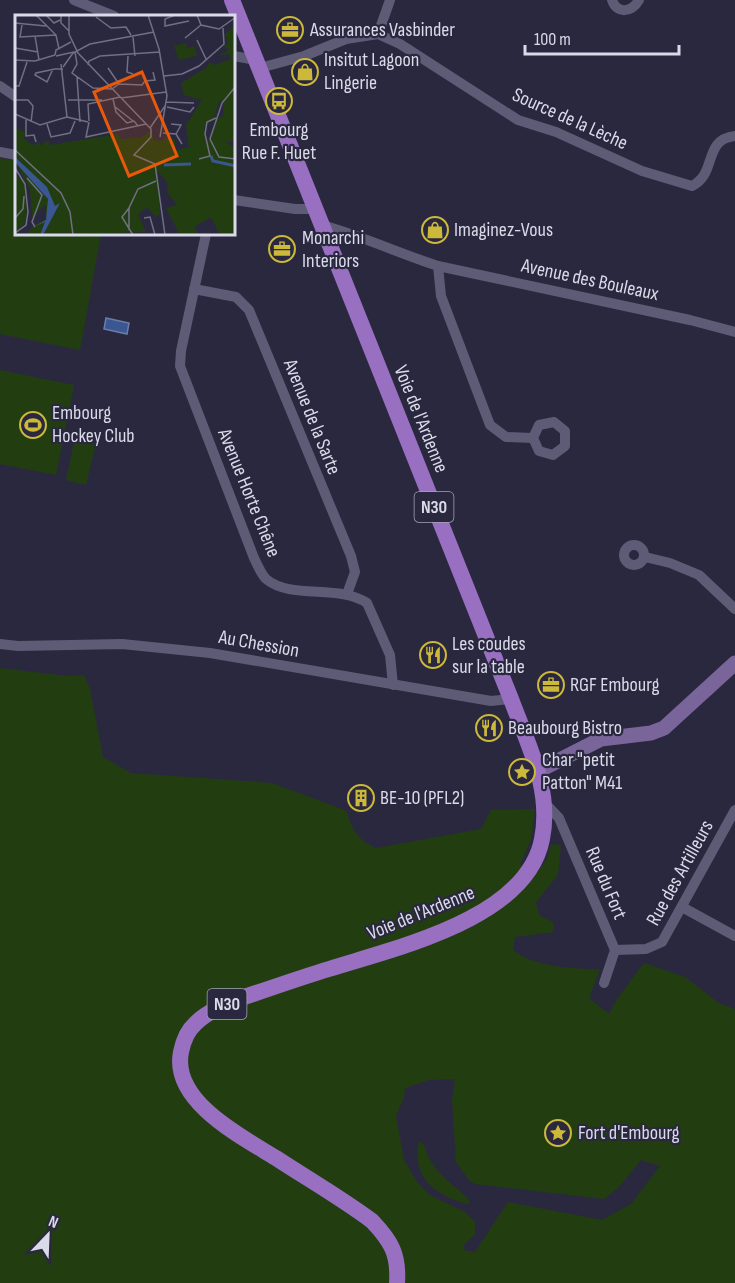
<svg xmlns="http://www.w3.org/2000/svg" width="735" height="1283" font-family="'Sofia Sans Condensed',sans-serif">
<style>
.green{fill:#223e11;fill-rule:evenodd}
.water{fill:#3a5791;stroke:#6a7eab;stroke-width:1.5}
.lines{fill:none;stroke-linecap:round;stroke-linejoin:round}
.street{stroke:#5d5b75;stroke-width:10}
.secondary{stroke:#7a659b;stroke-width:15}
.primary{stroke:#986fc1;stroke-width:16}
.labels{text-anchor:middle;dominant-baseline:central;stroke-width:4.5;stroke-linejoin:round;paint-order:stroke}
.shield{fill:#2a283f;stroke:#a5a5b6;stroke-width:1.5}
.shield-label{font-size:18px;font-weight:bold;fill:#dadae9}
.poi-label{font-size:20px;fill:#dadae9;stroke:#2a283f;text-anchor:start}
.street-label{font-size:20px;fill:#dadae9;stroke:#2a283f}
.inset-river{fill:none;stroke:#3a5791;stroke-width:3}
.inset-road{fill:none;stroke:#706f83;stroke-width:1.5}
.view{fill:#e8590c;fill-opacity:0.15;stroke:#e8590c;stroke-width:3}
.inset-edge{fill:none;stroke:#dadae9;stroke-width:3}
</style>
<rect width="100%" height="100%" fill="#2a283f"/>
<g class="green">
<path d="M0,158L16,161V234H101L80,350L0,334Z"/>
<path d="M0,370L74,385L56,475L0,464Z"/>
<path d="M76,433L97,439L86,485L66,480Z"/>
<path d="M0,668L67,676L84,675L90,689L103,757L131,773L272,783L347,811C351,829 358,840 376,848L481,829L491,810L535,809L531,840L520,864L538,872L547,858L551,844L561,845L558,875L536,902L539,915L553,922L554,932L515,937L513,950C534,967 574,969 600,969L589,998L609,1014L617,999L644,963L685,977L719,1003L735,1009V1283H0ZM455,1079L452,1100L456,1162L469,1180L475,1184L604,1199L618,1188L641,1160L660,1166L631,1204L602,1220L508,1202L475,1252L464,1250V1245L475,1234V1222L465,1212L430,1195L417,1182L404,1160L396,1116L404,1097L405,1088L429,1080Z"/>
<path d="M419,1141C426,1145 426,1151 429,1158C437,1174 454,1185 467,1198L470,1202L467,1204C435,1195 411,1177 419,1141Z"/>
</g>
<path class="water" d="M106,318L129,323L127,334L104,329Z"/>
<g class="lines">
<g class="street">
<path d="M74,0L114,16"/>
<path d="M612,0C617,15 632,12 639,0"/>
<path d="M378,34L390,0"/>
<path d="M234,56L256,60"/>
<path d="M260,68L304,56L346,39L378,34L400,44L518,120L556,132L642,171L692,186C718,173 702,140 735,136"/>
<path d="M0,86L16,97"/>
<path d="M0,152L16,155"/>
<path d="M234,200L295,209H316"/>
<path d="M322,225C362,236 398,253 438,266L690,320L735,332"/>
<path d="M206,234L181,351L180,366L254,558C257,564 261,574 266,579C291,600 339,584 367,603L390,655L393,685"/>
<path d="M438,266L441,296L490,425L506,437L533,438"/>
<path d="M194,289L236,297L249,310L351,556L355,572L347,594"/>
<path d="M554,422L565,431V446L553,455L539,451L533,438L539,425Z"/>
<circle cx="634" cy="555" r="10"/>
<path d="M645,557L670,563L699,575L735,609"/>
<path d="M0,644L18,646L122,644L210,653L491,701L511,699"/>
<path d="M544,802L559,818L615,950L604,983"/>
<path d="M682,907L735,936"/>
<path d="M615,950L646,949L662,942L735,810"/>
</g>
<path class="secondary" d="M538,771L601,739L651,733L664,728L735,663"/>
<path class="primary" d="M232,0L511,699C528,745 552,789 542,839C527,919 395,948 329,969C296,979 263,991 229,1002C218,1008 204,1014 195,1024C187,1031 183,1042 181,1052C171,1101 242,1137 276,1158C308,1179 341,1198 372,1221C391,1241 399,1254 397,1283"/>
</g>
<defs>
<symbol id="office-ring" viewBox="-11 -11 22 22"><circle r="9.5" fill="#2a283f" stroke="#ccb939" stroke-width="1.5"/><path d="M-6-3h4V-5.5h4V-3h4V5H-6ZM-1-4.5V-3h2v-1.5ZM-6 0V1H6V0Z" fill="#ccb939"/></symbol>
<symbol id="shop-ring" viewBox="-11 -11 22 22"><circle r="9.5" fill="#2a283f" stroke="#ccb939" stroke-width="1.5"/><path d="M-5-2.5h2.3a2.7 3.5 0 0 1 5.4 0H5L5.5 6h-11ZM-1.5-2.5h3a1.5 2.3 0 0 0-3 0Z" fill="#ccb939"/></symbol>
<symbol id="bus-ring" viewBox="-11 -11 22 22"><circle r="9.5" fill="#2a283f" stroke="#ccb939" stroke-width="1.5"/><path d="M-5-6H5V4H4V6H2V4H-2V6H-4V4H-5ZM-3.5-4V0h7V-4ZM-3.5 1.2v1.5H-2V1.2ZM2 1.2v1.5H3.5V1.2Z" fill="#ccb939"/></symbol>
<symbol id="stadium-ring" viewBox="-11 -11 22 22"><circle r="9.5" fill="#2a283f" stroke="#ccb939" stroke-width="1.5"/><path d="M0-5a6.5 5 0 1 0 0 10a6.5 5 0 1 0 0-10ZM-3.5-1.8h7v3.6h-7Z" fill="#ccb939"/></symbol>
<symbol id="restaurant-ring" viewBox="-11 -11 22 22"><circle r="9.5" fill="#2a283f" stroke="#ccb939" stroke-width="1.5"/><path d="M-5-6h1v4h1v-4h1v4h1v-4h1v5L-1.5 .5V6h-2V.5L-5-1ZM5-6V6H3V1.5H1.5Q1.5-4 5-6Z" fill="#ccb939"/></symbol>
<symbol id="sight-ring" viewBox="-11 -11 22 22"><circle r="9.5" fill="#2a283f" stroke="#ccb939" stroke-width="1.5"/><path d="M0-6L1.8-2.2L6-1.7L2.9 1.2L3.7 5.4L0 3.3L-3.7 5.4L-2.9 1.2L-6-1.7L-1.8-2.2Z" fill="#ccb939"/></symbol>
<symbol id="building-ring" viewBox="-11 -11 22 22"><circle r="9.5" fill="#2a283f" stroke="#ccb939" stroke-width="1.5"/><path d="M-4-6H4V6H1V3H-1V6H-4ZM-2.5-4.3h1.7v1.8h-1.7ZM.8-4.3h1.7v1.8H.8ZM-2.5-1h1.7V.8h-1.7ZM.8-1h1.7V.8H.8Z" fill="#ccb939"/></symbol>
</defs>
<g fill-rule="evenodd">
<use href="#office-ring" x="275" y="15" width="30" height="30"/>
<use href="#shop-ring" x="290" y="57" width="30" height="30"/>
<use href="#bus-ring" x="264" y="86" width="30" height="30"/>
<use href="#shop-ring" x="420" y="215" width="30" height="30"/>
<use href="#office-ring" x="267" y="234" width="30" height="30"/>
<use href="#stadium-ring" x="18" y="410" width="30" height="30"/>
<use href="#restaurant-ring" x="418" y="640" width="30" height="30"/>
<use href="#office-ring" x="536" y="670" width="30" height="30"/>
<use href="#restaurant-ring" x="474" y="713" width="30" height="30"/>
<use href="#sight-ring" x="507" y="757" width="30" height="30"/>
<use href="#building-ring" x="346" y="783" width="30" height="30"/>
<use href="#sight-ring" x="543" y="1118" width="30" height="30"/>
</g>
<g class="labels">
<g class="shield">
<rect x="414.5" y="492" width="39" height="30" rx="4.5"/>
<rect x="207.5" y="989" width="39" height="30" rx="4.5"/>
</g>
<g class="shield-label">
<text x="434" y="507">N30</text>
<text x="227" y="1004">N30</text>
</g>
<g class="poi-label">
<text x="310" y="30">Assurances Vasbinder</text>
<text x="324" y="60">Insitut Lagoon<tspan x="324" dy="23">Lingerie</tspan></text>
<text x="279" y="130" text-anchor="middle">Embourg<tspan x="279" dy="23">Rue F. Huet</tspan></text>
<text x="454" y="230">Imaginez-Vous</text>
<text x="302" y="238">Monarchi<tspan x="302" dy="23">Interiors</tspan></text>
<text x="52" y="413">Embourg<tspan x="52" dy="23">Hockey Club</tspan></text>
<text x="452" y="644">Les coudes<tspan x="452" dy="23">sur la table</tspan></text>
<text x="570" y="685">RGF Embourg</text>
<text x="508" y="728">Beaubourg Bistro</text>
<text x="542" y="760">Char "petit<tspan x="542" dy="23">Patton" M41</tspan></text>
<text x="380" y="798">BE-10 (PFL2)</text>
<text x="578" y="1133">Fort d'Embourg</text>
</g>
<g class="street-label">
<text transform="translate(570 119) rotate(24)">Source de la Lèche</text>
<text transform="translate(590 280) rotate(12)">Avenue des Bouleaux</text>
<text transform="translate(312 417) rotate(68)">Avenue de la Sarte</text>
<text transform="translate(421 419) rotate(68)">Voie de l'Ardenne</text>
<text transform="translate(249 493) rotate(68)">Avenue Horte Chêne</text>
<text transform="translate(259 644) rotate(10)">Au Chession</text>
<text transform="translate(680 873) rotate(-61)">Rue des Artilleurs</text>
<text transform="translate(606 883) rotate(67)">Rue du Fort</text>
<text transform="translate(421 913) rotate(-22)">Voie de l'Ardenne</text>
</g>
</g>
<g transform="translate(15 15)">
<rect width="220" height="220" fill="#2a283f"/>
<path d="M220,11V127H211L220,133V220H205L196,202L179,212L184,220H161L163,216L151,193L162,190L153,178L152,166L143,157L145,200L140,201L132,192L123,199L131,217L28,220L45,188L40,192L32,172L0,142V113L10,117L9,124L18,130L25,127V131L33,125L35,130L103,119L106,124L127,122L136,115L139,125L146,126L150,122L160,125L161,135L174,132L171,110L187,85L169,80L166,68L191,53L194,47L199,50L216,44L214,39L203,41L214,35L209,31L213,28L210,19ZM204,86L208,87V101L202,104L196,125L191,126L189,112L200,101ZM171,28L172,33L179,31L182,41L164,45L159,31ZM0,147L33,184L34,196L25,220H11L19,210L31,204V189L17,202L15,174ZM0,159L10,169L12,196L9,209L0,217Z" fill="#223e11" fill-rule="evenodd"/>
<path d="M0,142L32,172L40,191L45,188L28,220H25L30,207L20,211L31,205L33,184L0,147Z" fill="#3a5791"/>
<path class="inset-river" d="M196,141L198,146L221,151M149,150L176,149"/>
<path class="inset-road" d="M21,0L41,20L44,34M31,0L39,8L45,5M46,0V8L54,16M54,0V19L63,38L136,114V122L119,140L140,149L150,220M133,0L144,34L152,81L145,122M160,0L150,4V11L174,6M182,0L186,10L204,14L221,2M81,2L96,13L111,12L116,20M0,8L31,11M7,10L5,22L41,20M20,21L24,45M118,22L120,41M170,23L186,10M182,25L191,44M0,33L23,37M60,37L62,49L57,58L78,73L97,74M40,40L41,35L56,27M41,41L59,37M113,41L112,57L118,59M0,45L20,46L40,40M73,50L74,46L85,41L145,37M48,52L58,38L75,29L139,17M93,53L104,69M38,54L32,67L20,60L21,58L40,54H48M149,61L167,59L184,51L209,29L208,13M62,62L65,107M0,71H4L12,47M221,71L207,88L195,124L204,142L221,144M97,74L104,69L127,70L130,66L140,65L138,57M106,83L151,77M98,84L101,97L112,108L119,106L123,111M0,85H13L18,91L16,107M53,85H87M151,87L179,88M99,91L118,106M152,92L175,97L179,92M0,99L25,110L52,102L46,49M52,102L73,107M11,105V121L19,120L21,127M74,106L73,89L105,82M74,107L71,122L131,109M32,109L36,122L55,118L60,106M156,109L166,110L161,119M135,113L150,91M148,118L161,119L167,129M0,135L46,178L55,197L58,220M184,144L195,141L190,119L192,107L201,103M0,153L10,169L13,197L11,210L0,218M12,163L27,180L17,207L20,212M114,193L107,202L118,220M0,203L8,194L9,181M129,203L135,202L140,220M114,215V193L123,174L141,166"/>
<path class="view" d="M127,57L162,141L114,161L79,77Z"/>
<rect width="220" height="220" class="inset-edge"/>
</g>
<g transform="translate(48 1235) rotate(23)" stroke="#2a283f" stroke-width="4.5" paint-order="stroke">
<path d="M0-4.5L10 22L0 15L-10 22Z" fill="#dadae9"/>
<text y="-9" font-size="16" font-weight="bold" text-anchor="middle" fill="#dadae9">N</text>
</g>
<path d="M525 45v9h154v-9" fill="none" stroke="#dadae9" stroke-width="3"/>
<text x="534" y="45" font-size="18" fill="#dadae9" stroke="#2a283f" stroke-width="4.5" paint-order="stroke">100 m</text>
</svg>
